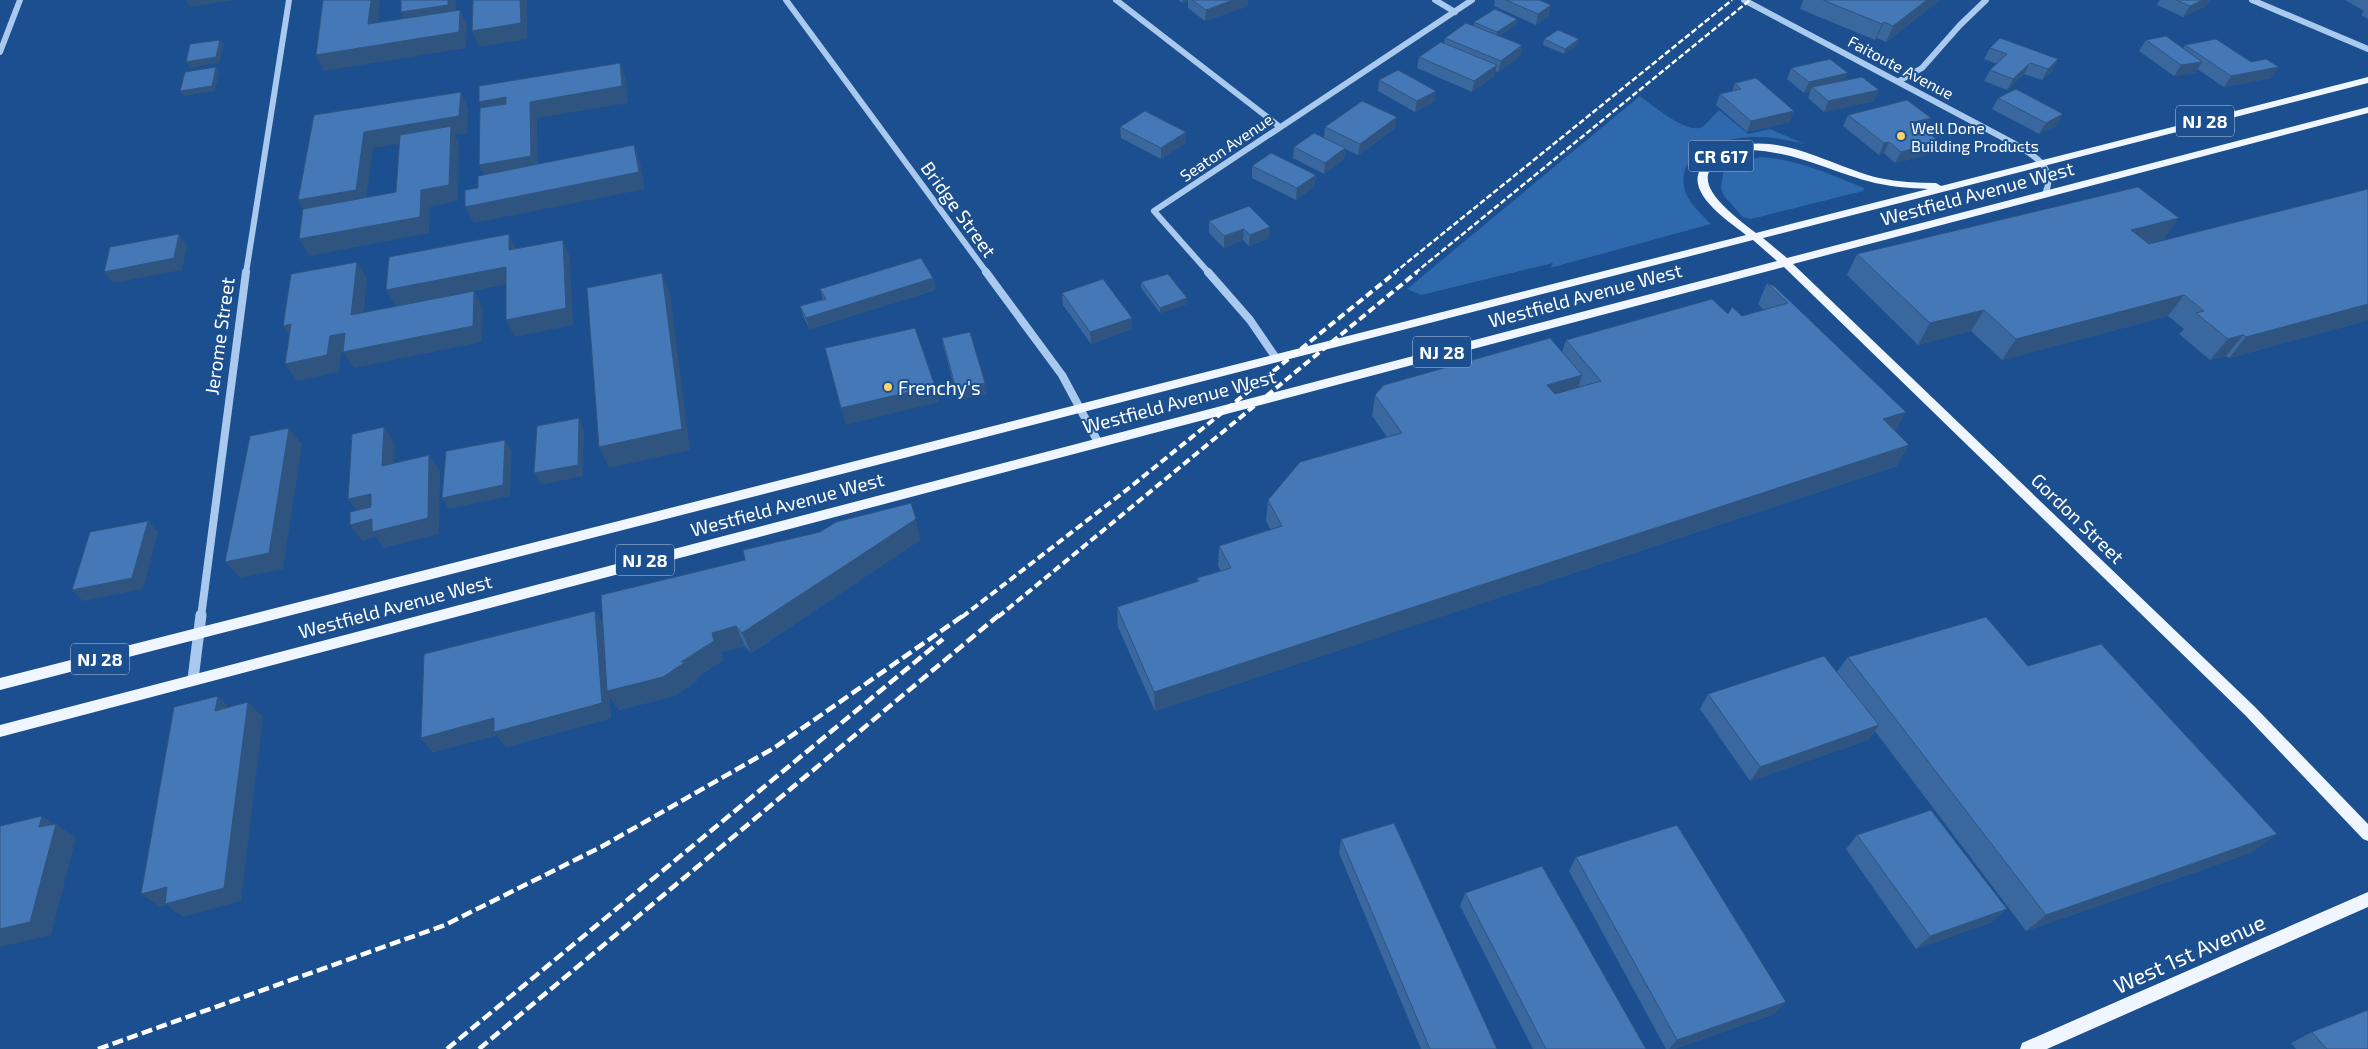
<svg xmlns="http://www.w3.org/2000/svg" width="2368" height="1049" font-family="'Exo 2',sans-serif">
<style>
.green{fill:#2e69ad}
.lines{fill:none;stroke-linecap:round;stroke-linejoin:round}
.minor-far2{stroke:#a9c9ee;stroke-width:6}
.minor-far1{stroke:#a9c9ee;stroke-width:8}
.minor{stroke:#a9c9ee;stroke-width:11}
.major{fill:#f0f6ff;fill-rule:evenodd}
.rail-far2{stroke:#fff;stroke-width:2.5;stroke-dasharray:6 2.5;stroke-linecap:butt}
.rail-far1{stroke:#fff;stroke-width:4;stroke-dasharray:8 4;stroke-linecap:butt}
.rail{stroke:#fff;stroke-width:4.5;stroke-dasharray:11 4.5;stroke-linecap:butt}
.wall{fill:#3a679d}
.shaded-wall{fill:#305480}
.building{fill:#4478b7;stroke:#305480}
.poi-dot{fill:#ffd166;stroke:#1b4f8f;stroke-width:2}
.labels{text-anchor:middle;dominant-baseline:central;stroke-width:4;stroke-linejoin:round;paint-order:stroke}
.far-street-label{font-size:16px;fill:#fff;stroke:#1b4f8f}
.far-poi-label{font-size:16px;fill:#fff;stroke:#1b4f8f;text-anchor:start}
.shield{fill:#1b4f8f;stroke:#bbcadd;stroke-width:1}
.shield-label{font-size:18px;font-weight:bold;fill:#fff}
.street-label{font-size:19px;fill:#fff;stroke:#1b4f8f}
.poi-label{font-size:19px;fill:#fff;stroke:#1b4f8f;text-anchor:start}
.near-street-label{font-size:22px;fill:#fff;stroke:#1b4f8f}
</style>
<rect width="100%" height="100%" fill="#1b4f8f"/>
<g class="green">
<path d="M1640,96C1652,105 1688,135 1702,127C1708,123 1714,115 1719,110L1748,134L1770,129L1805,144C1792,141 1777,138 1763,137C1731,136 1678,145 1684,187C1687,202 1701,214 1711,224L1550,268L1553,263L1421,295L1407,289Z"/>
<path d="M1762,157C1798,160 1831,175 1864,188L1863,191L1751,219L1743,217L1724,196L1721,189L1723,173C1735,163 1746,160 1762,157Z"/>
</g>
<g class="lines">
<g class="minor-far2">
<path d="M786,0L987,273"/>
<path d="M1116,0L1280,127"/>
<path d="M1435,0L1455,12"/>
<path d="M1744,0L2015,144C2035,156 2057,168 2045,194"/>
<path d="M2252,0L2368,49"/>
<path d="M0,52L20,0"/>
<path d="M1899,81L1922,68L1960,25L1986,0"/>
<path d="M246,273L289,0"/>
<path d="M1209,273L1154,211L1472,0"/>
</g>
<g class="minor-far1">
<path d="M986,272L1062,375L1098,442"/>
<path d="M1208,272L1250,320L1276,358"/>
<path d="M201,617L246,272"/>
</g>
<path class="minor" d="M193,679L201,615"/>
<g class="major">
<path d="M2368,77V83L1763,238L1787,258L2368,107V113L1793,264L2255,707L2368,824V841L2363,839L2245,715L1784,267L0,737V725L1777,261L1753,240L0,690V678L1746,235C1731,223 1689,196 1699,172C1703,164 1711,158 1719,154C1769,124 1829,166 1879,178C1898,182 1917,183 1936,183L1941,186ZM1750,150C1798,152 1830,172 1875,183C1893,187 1911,188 1928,189L1756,233C1719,205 1672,167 1750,150Z"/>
<path d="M2368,892V907L2047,1049H2020L2022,1043Z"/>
</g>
<g class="rail-far2">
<path d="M1394,273L1732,0"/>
<path d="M1415,273L1750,0"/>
</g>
<g class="rail-far1">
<path d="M962,617L1129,488L1396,272"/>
<path d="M998,617L1417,272"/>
</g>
<g class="rail">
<path d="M98,1049L445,925L601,847L774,748L964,615"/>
<path d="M447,1049L943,639"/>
<path d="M479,1049L999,615"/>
</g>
</g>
<g class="wall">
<path d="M1178,0H1248V6L1205,21L1188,8V1L1183,3Z"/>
<path d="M1495,0H1539L1549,16L1536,25L1494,6Z"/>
<path d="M1803,0H1940L1886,42L1877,38L1875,40L1800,9Z"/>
<path d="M2160,0H2210L2206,6L2183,17L2157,5Z"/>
<path d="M2345,0H2368V19L2361,15L2364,11Z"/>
<path d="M1517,19L1516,25L1499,36L1522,45L1520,56L1498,72L1495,71L1494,76L1472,92L1417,68L1419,57L1444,43L1445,38L1474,26V22Z"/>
<path d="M1544,39H1579L1578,45L1564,54L1543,45Z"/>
<path d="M2146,40L2183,49L2185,45L2271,78L2224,87L2197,69L2195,73L2174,76L2139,51Z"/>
<path d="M1990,48L2058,59L2052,71L2042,80L2024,74L2007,90L1984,81L1990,70L1997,64L1984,59Z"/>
<path d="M1791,68L1844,81L1879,90L1874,101L1824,112L1808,98L1810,92L1804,93L1787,79Z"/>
<path d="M1379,80L1436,91L1434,102L1415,112L1378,91Z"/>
<path d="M1735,83L1790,122L1747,132L1716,105L1720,94L1732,91Z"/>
<path d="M1998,98L2057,125L2039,134L1992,109Z"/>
<path d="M1848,115L1931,118L1926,129L1924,130L1934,153L1895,163L1884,153L1879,155L1843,126Z"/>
<path d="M1120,127L1186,143L1161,159L1121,138Z"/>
<path d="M1325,127L1395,128L1358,155L1345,149L1344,159L1324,174L1293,158L1294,147L1324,138Z"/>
<path d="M1252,166L1316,175L1314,186L1296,200L1252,178Z"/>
<path d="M2368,189V320L2229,358L2226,356L2210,360L2179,334L2184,329L2168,316L2002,360L1971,331L1918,345L1847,275L1857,254L2164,239L2149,243V244Z"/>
<path d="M1249,206L1269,238L1249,246L1243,240L1224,248L1209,233V221Z"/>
<path d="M933,278L935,290L810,329L804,318L800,306L823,299L820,289Z"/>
<path d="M1141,282L1187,298V304L1160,313L1141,288Z"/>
<path d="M1767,283L1774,286L1895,431L1897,466L1155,711L1118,627L1117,607L1197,582V578L1221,571L1218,566L1219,546L1271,530L1266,521L1268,500L1387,437L1372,416L1375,395L1562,352L1566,340L1728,314L1742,316L1764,310L1758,304Z"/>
<path d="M1062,293L1132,318V329L1091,344L1063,305Z"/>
<path d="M942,338L985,383L987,394L958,400L944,349Z"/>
<path d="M920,540L751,653L745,646L722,652L723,660L696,678L697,681L674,696L619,710L609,695L611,718L506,747L497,735L433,752L421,738L595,611L603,624Z"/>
<path d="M1848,657L2028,666L2253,852L2026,931L1875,731L1868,740L1750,781L1700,709L1708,694L1837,672Z"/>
<path d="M1857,835L1992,922L1916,949L1846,849Z"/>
<path d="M1341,839L1497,1049H1421L1339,853Z"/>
<path d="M1576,857L1774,1014L1674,1049H1666L1569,871Z"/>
<path d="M1465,893L1646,1049H1533L1460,906Z"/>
<path d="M2312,1032L2368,1049H2296L2291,1043Z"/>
</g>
<g class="shaded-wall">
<path d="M186,0H235L190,7Z"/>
<path d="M371,0H380L376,40L368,24Z"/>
<path d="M448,0H456L455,21L408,28L401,12Z"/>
<path d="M520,0H527V39L479,47L472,31Z"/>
<path d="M1183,0H1188V1L1183,3Z"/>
<path d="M1233,0H1248V6L1205,21L1206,10Z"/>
<path d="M1927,0H1940L1886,42L1893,26Z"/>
<path d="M2203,0H2210L2206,6L2183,17L2190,6Z"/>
<path d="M1551,5L1549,16L1536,25L1538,14Z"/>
<path d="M460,10L467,26L466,48L324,71L316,55Z"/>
<path d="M1517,19L1516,25L1496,38L1497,32Z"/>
<path d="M1884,22L1877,38L1875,40L1882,24Z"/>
<path d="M1579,39L1578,45L1564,54L1565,49Z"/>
<path d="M220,40L224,45L219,63L190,68L186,62Z"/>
<path d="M1522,45L1520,56L1498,72L1501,61Z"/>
<path d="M2058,59L2052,71L2042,80L2048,69Z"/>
<path d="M2202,62L2195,73L2174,76L2181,65Z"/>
<path d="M620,63L626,79L628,103L537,118L538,172L487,181L479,165L530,102Z"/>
<path d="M2030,63L2024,74L2007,90L2013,79Z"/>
<path d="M1497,65L1494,76L1472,92L1474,81Z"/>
<path d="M216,67L219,73L215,91L184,96L180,91Z"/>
<path d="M2279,67L2271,78L2224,87L2231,76Z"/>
<path d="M1848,73L1843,84L1812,87L1810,92L1804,93L1809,82Z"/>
<path d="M1879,90L1874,101L1824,112L1828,101Z"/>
<path d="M1436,91L1434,102L1415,112L1417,101Z"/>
<path d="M461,92L468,108L467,133L455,135L459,143L458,201L430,207L429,233L310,256L299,239L421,190L451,136L373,148L365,207L308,217L298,200L364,132Z"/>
<path d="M506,97L514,113L486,118L479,102Z"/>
<path d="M1794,111L1790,122L1747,132L1751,121Z"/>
<path d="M2063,114L2057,125L2039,134L2046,123Z"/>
<path d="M1397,117L1395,128L1358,155L1360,144Z"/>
<path d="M1931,118L1926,129L1909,134L1914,122Z"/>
<path d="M1186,132V143L1161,159V148Z"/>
<path d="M1939,141L1934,153L1895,163L1901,152Z"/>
<path d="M1889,142L1884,153L1879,155L1884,143Z"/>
<path d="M634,145L640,162L645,189L474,223L465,207Z"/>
<path d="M1345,148L1344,159L1324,174L1325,163Z"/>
<path d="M1316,175L1314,186L1296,200L1297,188Z"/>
<path d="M2179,218L2164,239L2117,251L2131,230Z"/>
<path d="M1270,227L1269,238L1249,246L1250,235Z"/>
<path d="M1244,229L1243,240L1224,248V236Z"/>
<path d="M179,234L187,245L182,270L113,283L104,272Z"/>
<path d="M509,234L517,251L509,250Z"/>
<path d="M563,240L570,257L573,325L515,337L506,320Z"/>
<path d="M357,262L367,279L362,331L351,315Z"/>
<path d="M506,267L514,283L396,306L386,290Z"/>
<path d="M662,273L670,294L690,450L609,468L599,447Z"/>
<path d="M933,278L935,290L810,329L806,318Z"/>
<path d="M474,291L483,308L482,342L354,368L343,352L341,353L339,372L297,381L285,364L330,336Z"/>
<path d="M2184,295L2168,316L2002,360L2016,339Z"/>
<path d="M1187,298V304L1160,313V308Z"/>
<path d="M2368,304V320L2229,358L2246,337Z"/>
<path d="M1984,310L1971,331L1918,345L1930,323Z"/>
<path d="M1132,318V329L1091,344L1090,332Z"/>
<path d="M291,324L295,343L283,326Z"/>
<path d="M2243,335L2226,356L2210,360L2228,339Z"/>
<path d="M1582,375L1575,396L1541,406L1547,385Z"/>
<path d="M985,383L987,394L958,400L956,389Z"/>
<path d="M935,386L939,402L846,425L841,408Z"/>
<path d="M1906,412L1894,433L1883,419Z"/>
<path d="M579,418L584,430L583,476L541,485L534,473Z"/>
<path d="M384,427L395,444L393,482L382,466Z"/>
<path d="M289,428L302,444L283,569L240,578L225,562Z"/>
<path d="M505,440L512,451L510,496L449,509L442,498Z"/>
<path d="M1909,445L1897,466L1155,711L1154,692Z"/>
<path d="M429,455L440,471L439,534L384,548L376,537L362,541L350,525L372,519Z"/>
<path d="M371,494L383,510L360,515L348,499Z"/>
<path d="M916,519L920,540L751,653L742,633Z"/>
<path d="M148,521L158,532L143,589L83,601L72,590Z"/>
<path d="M595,611L604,626L681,662L712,633L736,626L745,646L722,652L723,660L696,678L697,681L674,696L619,710L609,695L611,718L506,747L497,735L433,752L421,738Z"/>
<path d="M218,696L233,711H215Z"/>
<path d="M248,702L263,717L241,901L183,917L166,905L160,907L141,894Z"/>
<path d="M1879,725L1868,740L1750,781L1760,767Z"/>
<path d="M42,816L56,826V824L76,838L51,935L0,947V929L39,827Z"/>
<path d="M2277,834L2253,852L2026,931L2046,915Z"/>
<path d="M2007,909L1992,922L1916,949L1930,936Z"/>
<path d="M1786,1002L1774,1014L1674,1049H1669L1677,1040Z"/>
</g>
<g class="building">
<path d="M323,0H371L368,24L460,10L459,32L316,55Z"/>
<path d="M401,0H448V5L401,12Z"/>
<path d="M473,0H520L521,23L472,31Z"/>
<path d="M1192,0H1233L1206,10Z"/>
<path d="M1506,0H1539L1551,5L1538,14Z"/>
<path d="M1823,0H1927L1893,26L1884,22L1882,24Z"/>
<path d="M2176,0H2203L2190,6Z"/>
<path d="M1495,9L1517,19L1497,32L1474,22Z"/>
<path d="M1466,23L1522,45L1501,61L1445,38Z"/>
<path d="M1558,30L1579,39L1565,49L1544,39Z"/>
<path d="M2166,36L2202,62L2181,65L2146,40Z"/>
<path d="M2000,38L2058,59L2048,69L2030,63L2013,79L1990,70L2007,54L1990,48Z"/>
<path d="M2216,39L2251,62L2266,59L2279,67L2231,76L2185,45Z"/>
<path d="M220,40L216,57L186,62L190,44Z"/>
<path d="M1441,42L1497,65L1474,81L1419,57Z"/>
<path d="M1830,59L1848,73L1809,82L1791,68Z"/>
<path d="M620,63L622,86L530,102L531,156L479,165L480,108L506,104V97L479,102V86Z"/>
<path d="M216,67L212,86L180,91L185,72Z"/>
<path d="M1398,70L1436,91L1417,101L1379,80Z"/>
<path d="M1862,77L1879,90L1828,101L1812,87Z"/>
<path d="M1756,78L1794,111L1751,121L1720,94L1741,89L1735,83Z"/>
<path d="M2016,89L2063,114L2046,123L1998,98Z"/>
<path d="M461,92L459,116L364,132L356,190L298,200L314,115Z"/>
<path d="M1907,100L1931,118L1914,122L1939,141L1901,152L1889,142L1884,143L1848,115Z"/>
<path d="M1362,101L1397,117L1360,144L1325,127Z"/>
<path d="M1145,111L1186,132L1161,148L1120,127Z"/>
<path d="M451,126L449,185L421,190L420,217L299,239L303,209L396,192L400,135Z"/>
<path d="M1314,133L1345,148L1325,163L1294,147Z"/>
<path d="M634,145L639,172L465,207V190L478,188V176Z"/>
<path d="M1271,153L1316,175L1297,188L1252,166Z"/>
<path d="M2138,187L2179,218L2131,230L2149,244L2368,189V304L2246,337L2243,335L2228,339L2196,313L2204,311L2184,295L2016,339L1984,310L1930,323L1857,254Z"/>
<path d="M1249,206L1270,227L1250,235L1244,229L1224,236L1209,221Z"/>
<path d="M179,234L174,258L104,272L110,247Z"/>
<path d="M509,234V250L563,240L566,308L506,320V267L386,290L389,257Z"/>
<path d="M921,258L933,278L806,318L800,306L826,299L820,289Z"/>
<path d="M357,262L351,315L474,291L473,326L343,352L345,333L330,336L327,355L285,364L291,324L283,326L291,274Z"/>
<path d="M662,273L682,429L599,447L587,288Z"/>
<path d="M1168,274L1187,298L1160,308L1141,282Z"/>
<path d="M1103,279L1132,318L1090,332L1062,293Z"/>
<path d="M1767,283L1774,286L1906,412L1883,419L1909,445L1154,692L1117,607L1199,581L1197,578L1231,568L1219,546L1282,526L1268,500L1300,462L1402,433L1375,395L1384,385L1550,338L1582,375L1547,385L1555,394L1601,381L1566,340L1712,299L1728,314L1732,307L1742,316L1788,303Z"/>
<path d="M915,328L935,386L841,408L825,348Z"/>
<path d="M970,332L985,383L956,389L942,338Z"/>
<path d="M579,418L578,465L534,473L537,426Z"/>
<path d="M384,427L382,466L429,455L428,518L372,532V519L350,525V512L371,507V494L348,499L352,434Z"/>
<path d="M289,428L269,553L225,562L250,436Z"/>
<path d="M505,440L503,485L442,498L446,451Z"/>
<path d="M911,503L916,519L742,633L736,626L712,633L714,641L681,662L687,661L663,677L607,691L601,595L745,560L743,550L820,532L836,522Z"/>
<path d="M148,521L132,578L72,590L90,532Z"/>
<path d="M595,611L602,703L494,732V718L421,738L424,654Z"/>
<path d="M1986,617L2028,666L2101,644L2277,834L2046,915L1848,657Z"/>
<path d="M1824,656L1879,725L1760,767L1708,694Z"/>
<path d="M218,696L215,711L248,702L224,888L165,904L167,887L141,894L174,707Z"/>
<path d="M1931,810L2007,909L1930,936L1857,835Z"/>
<path d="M42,816L39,827L56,824L30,922L0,929V826Z"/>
<path d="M1394,823L1497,1049H1430L1341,839Z"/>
<path d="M1677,825L1786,1002L1677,1040L1576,857Z"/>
<path d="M1542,866L1646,1049H1546L1465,893Z"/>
<path d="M2368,1010V1049H2327L2312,1032Z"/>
</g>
<g class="poi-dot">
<circle cx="1901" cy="136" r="5"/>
<circle cx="888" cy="387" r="5"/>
</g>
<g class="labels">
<g class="far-street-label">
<text transform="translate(1901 67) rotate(28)">Faitoute Avenue</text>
<text transform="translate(1226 147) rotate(-34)">Seaton Avenue</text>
</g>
<g class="far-poi-label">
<text x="1911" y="127">Well Done<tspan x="1911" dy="18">Building Products</tspan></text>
</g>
<g class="shield">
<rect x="2176" y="105.5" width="58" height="31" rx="4"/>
<rect x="1688.5" y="140.5" width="65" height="31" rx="4"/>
<rect x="1413" y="336.5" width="58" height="31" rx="4"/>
<rect x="616" y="544.5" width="58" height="31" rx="4"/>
<rect x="71" y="643.5" width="58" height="31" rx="4"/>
</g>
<g class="shield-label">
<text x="2205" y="121">NJ 28</text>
<text x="1721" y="156">CR 617</text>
<text x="1442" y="352">NJ 28</text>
<text x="645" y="560">NJ 28</text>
<text x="100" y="659">NJ 28</text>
</g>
<g class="street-label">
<text transform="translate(1977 193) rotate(-15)">Westfield Avenue West</text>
<text transform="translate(959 209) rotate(54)">Bridge Street</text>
<text transform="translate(1585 295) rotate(-15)">Westfield Avenue West</text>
<text transform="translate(219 336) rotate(-82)">Jerome Street</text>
<text transform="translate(1179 401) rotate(-15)">Westfield Avenue West</text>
<text transform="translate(787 504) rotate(-15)">Westfield Avenue West</text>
<text transform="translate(2078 518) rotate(44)">Gordon Street</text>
<text transform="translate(395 606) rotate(-15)">Westfield Avenue West</text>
</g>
<g class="poi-label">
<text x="898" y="387">Frenchy's</text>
</g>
<g class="near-street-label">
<text transform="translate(2189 953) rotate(-24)">West 1st Avenue</text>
</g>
</g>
</svg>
